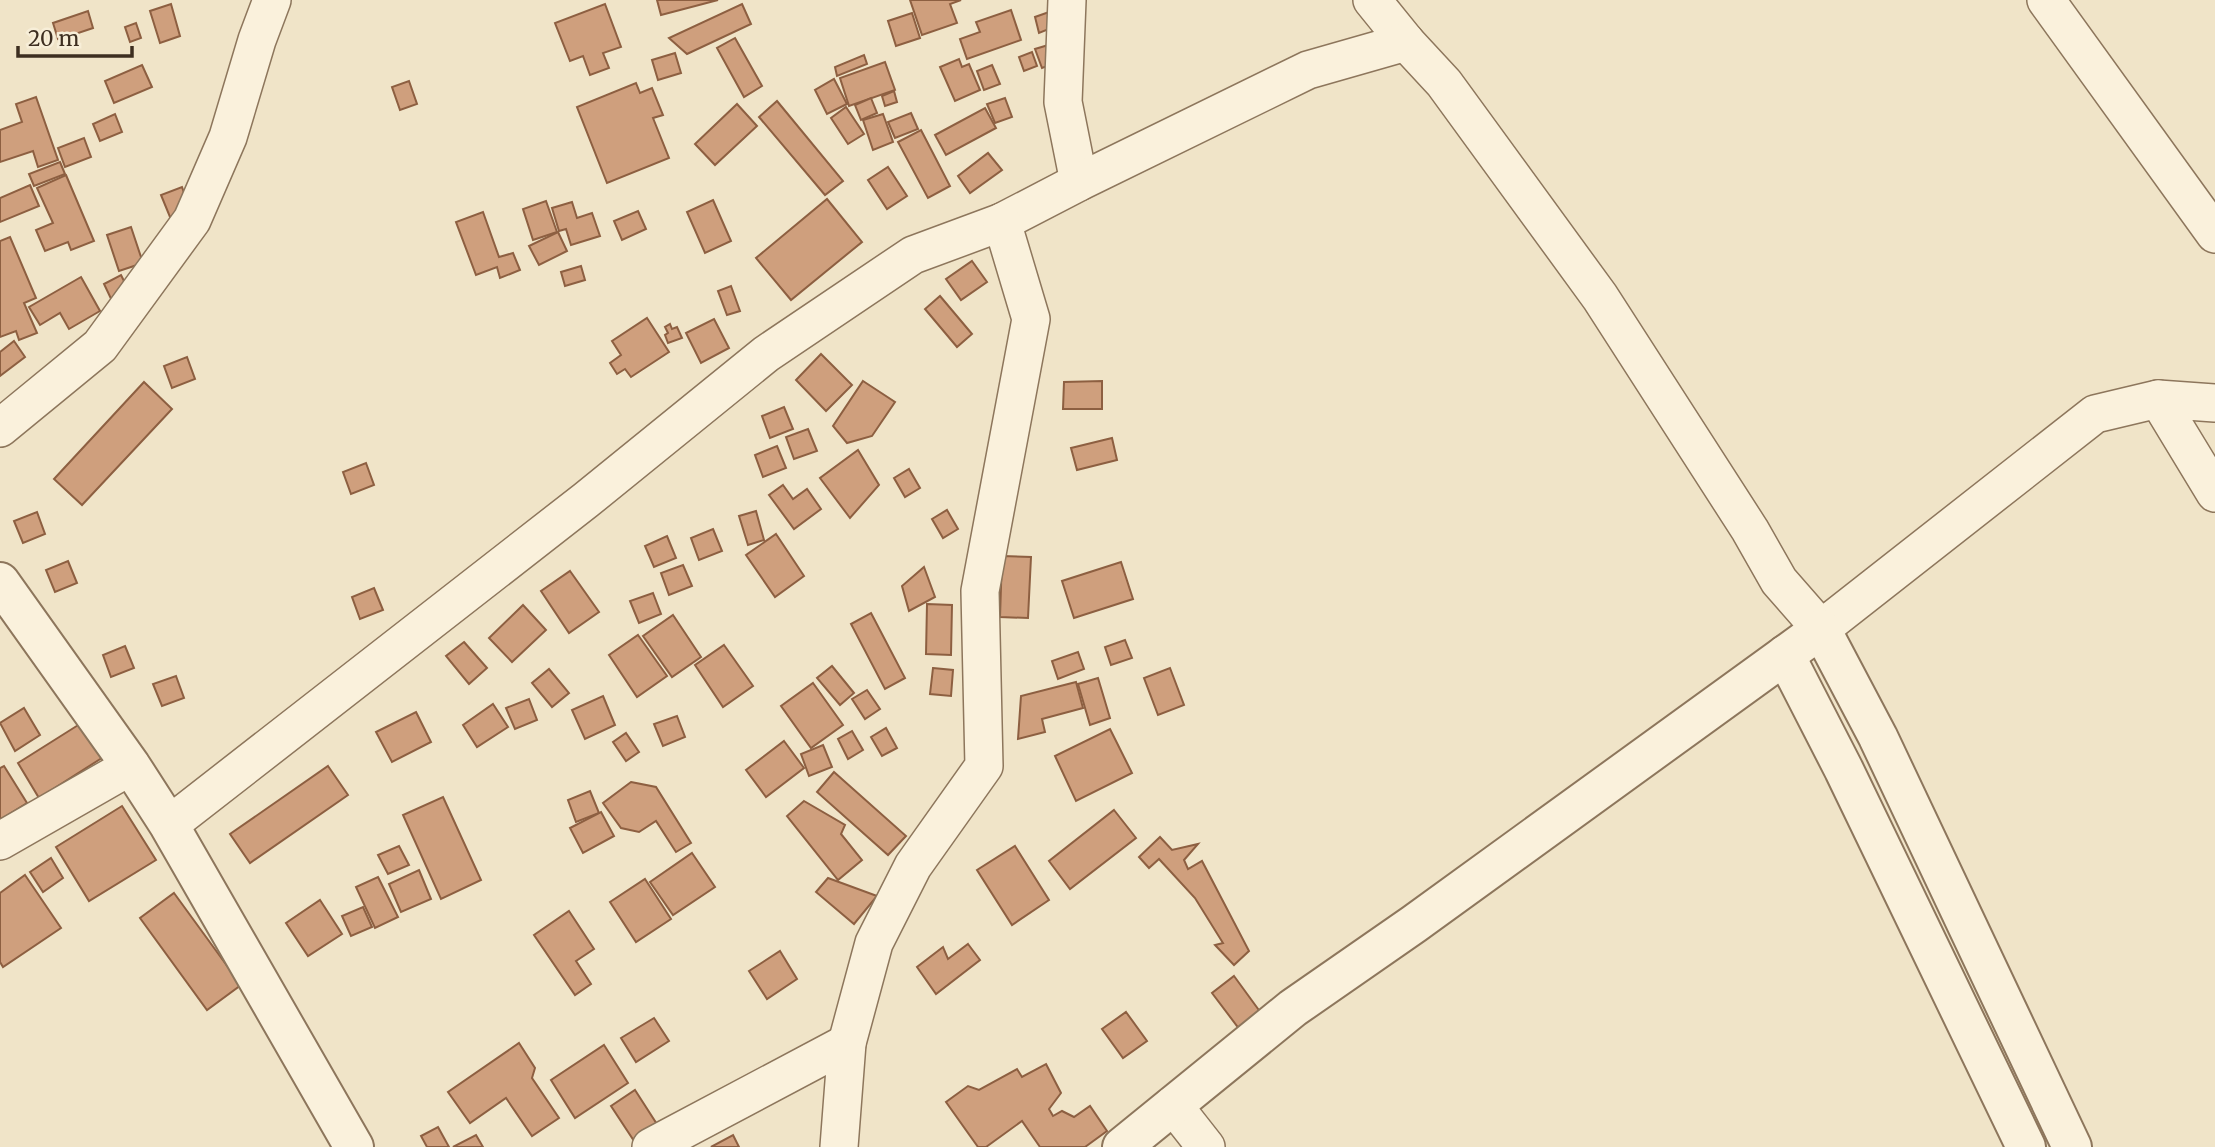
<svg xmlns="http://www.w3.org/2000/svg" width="2215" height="1147" font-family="Merriweather,serif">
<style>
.building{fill:#cf9f7d;stroke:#8d5f41;stroke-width:2}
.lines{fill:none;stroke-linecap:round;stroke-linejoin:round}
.minor-casing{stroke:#8d765c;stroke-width:40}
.tertiary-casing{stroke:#8d765c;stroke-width:42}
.minor{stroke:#faf1dc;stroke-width:37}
.tertiary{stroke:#faf1dc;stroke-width:38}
</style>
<rect width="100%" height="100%" fill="#f0e4c8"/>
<g class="building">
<path d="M657,0H718L661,15Z"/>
<path d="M910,0H961L950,4L957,23L922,35Z"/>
<path d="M171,4L180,36L160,43L150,11Z"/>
<path d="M605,4L621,47L603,53L609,68L590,75L583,56L570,61L555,23Z"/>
<path d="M742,4L751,24L687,54L669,38Z"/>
<path d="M1011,10L1021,40L967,59L960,39L980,32L976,22Z"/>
<path d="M88,11L93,28L75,34L77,39L71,40L70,35L58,39L53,23Z"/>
<path d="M1049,12L1054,27L1039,33L1035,17Z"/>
<path d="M912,13L920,38L896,46L888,21Z"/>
<path d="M136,23L141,38L130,42L125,27Z"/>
<path d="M735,38L762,86L744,97L717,48Z"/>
<path d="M1055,43L1061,61L1042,68L1035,49Z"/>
<path d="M1032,52L1037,66L1024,71L1019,57Z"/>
<path d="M675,53L681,73L658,80L652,60Z"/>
<path d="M864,55L867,64L837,76L835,67Z"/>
<path d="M959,59L962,67L969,64L980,90L955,101L940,67Z"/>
<path d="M885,62L895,90L849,106L840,78Z"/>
<path d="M142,65L152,87L114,103L105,81Z"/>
<path d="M992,65L1000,84L984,90L977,71Z"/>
<path d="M834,79L847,104L827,114L815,90Z"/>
<path d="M409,81L417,104L400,110L392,87Z"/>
<path d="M636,83L640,93L652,88L663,115L653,118L669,158L607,183L577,107Z"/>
<path d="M894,91L897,102L885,106L882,96Z"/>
<path d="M36,97L58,160L38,167L33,151L0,162V130L22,122L16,104Z"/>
<path d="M871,98L877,113L861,120L855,105Z"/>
<path d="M1005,98L1012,117L995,123L987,104Z"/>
<path d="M777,101L843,181L825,195L759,117Z"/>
<path d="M737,104L757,126L715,165L695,144Z"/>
<path d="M846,107L864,134L848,144L831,118Z"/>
<path d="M985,108L996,128L946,155L935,135Z"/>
<path d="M911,113L918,129L895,138L888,122Z"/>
<path d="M115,114L122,132L100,141L93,124Z"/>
<path d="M883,114L893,142L873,150L863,120Z"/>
<path d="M921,130L950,186L928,198L898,142Z"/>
<path d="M84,138L91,157L65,167L58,148Z"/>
<path d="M988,153L1002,170L970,193L958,176Z"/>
<path d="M60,162L65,174L34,186L29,174Z"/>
<path d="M888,167L907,196L887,209L868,180Z"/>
<path d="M66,175L94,241L71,250L68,242L45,251L36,230L53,223L37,188Z"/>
<path d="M30,185L39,206L0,222V198Z"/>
<path d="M182,187L190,210L170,217L161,195Z"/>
<path d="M827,199L862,242L791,300L756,258Z"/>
<path d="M713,200L731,241L705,253L687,212Z"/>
<path d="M546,201L557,232L533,240L523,209Z"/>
<path d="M572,202L577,218L592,213L600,236L571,245L566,229L559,231L552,208Z"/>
<path d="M638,211L646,229L622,240L614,221Z"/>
<path d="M483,212L499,257L513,253L520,270L500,278L497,267L476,275L456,222Z"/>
<path d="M131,227L143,263L119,271L107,235Z"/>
<path d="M558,232L567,251L539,265L529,246Z"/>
<path d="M10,237L36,298L24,303L37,333L19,340L16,331L0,337V241Z"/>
<path d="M972,261L987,282L961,300L946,279Z"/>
<path d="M581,266L585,280L565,286L561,272Z"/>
<path d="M121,275L131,295L114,305L104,284Z"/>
<path d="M81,277L100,311L69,329L60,313L40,325L29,307Z"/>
<path d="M731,286L740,311L727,315L718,291Z"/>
<path d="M940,296L972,334L957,347L925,309Z"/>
<path d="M647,318L669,352L631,377L625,369L617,374L610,363L621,355L612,341Z"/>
<path d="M714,319L729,348L701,363L686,333Z"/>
<path d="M670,324L672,329L677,327L682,338L668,343L665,335L668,333L665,327Z"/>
<path d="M14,341L25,357L0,376V352Z"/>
<path d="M821,354L852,385L826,411L796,380Z"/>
<path d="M187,357L195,379L172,388L164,366Z"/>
<path d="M863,381L895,402L872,436L847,443L833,426Z"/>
<path d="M1102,381V409H1063L1064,382Z"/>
<path d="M144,382L172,409L82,505L54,479Z"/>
<path d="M784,407L793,429L770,438L762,416Z"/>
<path d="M808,429L817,451L794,459L786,437Z"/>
<path d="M1112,438L1117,460L1077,470L1071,448Z"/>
<path d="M777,446L786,468L763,477L755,455Z"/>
<path d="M858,450L879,485L850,518L820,478Z"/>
<path d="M366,463L374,485L351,494L343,472Z"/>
<path d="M909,469L920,488L905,497L894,478Z"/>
<path d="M783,485L793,499L807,489L821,509L794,529L769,495Z"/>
<path d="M947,510L958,529L943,538L932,519Z"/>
<path d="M756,511L764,540L748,545L739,516Z"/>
<path d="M37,512L45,534L23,543L14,521Z"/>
<path d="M713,529L722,551L699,560L691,538Z"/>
<path d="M776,534L804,576L775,597L746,555Z"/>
<path d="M667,536L676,558L654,567L645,546Z"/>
<path d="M1002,556L1031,557L1028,618L1000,617Z"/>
<path d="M68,561L77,583L55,592L46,570Z"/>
<path d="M1121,562L1133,599L1074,618L1062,581Z"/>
<path d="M683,565L692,586L669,595L661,573Z"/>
<path d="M924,567L935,597L909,611L902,586Z"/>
<path d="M570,571L599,612L569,633L541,591Z"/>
<path d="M374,588L383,610L360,619L352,597Z"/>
<path d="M653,593L661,614L639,623L630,601Z"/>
<path d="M927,604L952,605L951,655L926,654Z"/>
<path d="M523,605L546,630L512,662L489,638Z"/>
<path d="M871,613L905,678L885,689L851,624Z"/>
<path d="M673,615L701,657L672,677L643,636Z"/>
<path d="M638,635L667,676L637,697L609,655Z"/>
<path d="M1125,640L1132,658L1111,665L1105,647Z"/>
<path d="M464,642L487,668L469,684L446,656Z"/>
<path d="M724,645L753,686L723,707L695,665Z"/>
<path d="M125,646L134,668L111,677L103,655Z"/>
<path d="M1078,652L1084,669L1058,679L1052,661Z"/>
<path d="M832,666L854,693L840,705L817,678Z"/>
<path d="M933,668L953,670L951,696L930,694Z"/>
<path d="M1170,668L1184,705L1158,715L1144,678Z"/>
<path d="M549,669L569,693L552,707L532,683Z"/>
<path d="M176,676L184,698L162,706L153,684Z"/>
<path d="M1098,678L1110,718L1090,725L1078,684Z"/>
<path d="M1076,682L1083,708L1042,719L1045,732L1018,739L1021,696Z"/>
<path d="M813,683L843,725L811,748L781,706Z"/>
<path d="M867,690L880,709L865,719L852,699Z"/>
<path d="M603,696L615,725L585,739L572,710Z"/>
<path d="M529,699L537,720L515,729L506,708Z"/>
<path d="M493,704L508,727L477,747L463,725Z"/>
<path d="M24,708L40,735L15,751L0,723Z"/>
<path d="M416,712L431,742L392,762L376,732Z"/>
<path d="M677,716L685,737L663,746L654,724Z"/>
<path d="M83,722L105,756L39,798L18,763Z"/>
<path d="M886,728L897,748L882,756L871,737Z"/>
<path d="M1110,729L1132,773L1076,801L1055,756Z"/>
<path d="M852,731L863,750L848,759L838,739Z"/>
<path d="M626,733L639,752L626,761L613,742Z"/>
<path d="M784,741L804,768L766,797L746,770Z"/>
<path d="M823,745L832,767L809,776L801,754Z"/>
<path d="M4,766L27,803L0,820V768Z"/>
<path d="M328,766L348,795L250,863L230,834Z"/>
<path d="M834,772L906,836L888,855L817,792Z"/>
<path d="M631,782L656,787L691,843L676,852L656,821L639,832L621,828L603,803Z"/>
<path d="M590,791L599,813L576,822L568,800Z"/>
<path d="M443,797L481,880L441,899L403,815Z"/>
<path d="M804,801L845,825L841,834L862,860L838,880L787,816Z"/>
<path d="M122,806L156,860L89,901L56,847Z"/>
<path d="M1114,810L1136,838L1070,889L1049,861Z"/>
<path d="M601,812L614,836L583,853L570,828Z"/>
<path d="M1160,837L1172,850L1198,844L1184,860L1188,869L1202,861L1249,951L1234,965L1215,945L1223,943L1195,898L1159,859L1149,868L1139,857Z"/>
<path d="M399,846L409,865L388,874L378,855Z"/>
<path d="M1015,846L1049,900L1012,925L977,870Z"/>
<path d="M692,853L715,887L673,915L650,882Z"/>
<path d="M51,858L63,878L43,892L30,872Z"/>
<path d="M419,870L431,899L401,912L389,884Z"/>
<path d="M25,875L61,928L3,967L0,962V893Z"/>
<path d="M378,877L398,917L375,928L356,887Z"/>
<path d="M828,878L877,896L854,924L816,892Z"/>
<path d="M645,879L671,919L636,942L610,902Z"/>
<path d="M174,893L241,985L207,1010L140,918Z"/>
<path d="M320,900L342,934L308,956L286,923Z"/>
<path d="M363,907L372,927L351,936L342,916Z"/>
<path d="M569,911L594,949L576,961L591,984L575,995L534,935Z"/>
<path d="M968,944L980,960L936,994L917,967L943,947L948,959Z"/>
<path d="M780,951L797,979L767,999L749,971Z"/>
<path d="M1234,976L1261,1013L1240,1030L1212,993Z"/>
<path d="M1126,1012L1147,1041L1123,1058L1102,1029Z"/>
<path d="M654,1018L669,1041L636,1062L621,1038Z"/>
<path d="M519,1043L535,1068L532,1078L559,1118L532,1136L506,1098L470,1123L448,1092Z"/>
<path d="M604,1045L628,1083L575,1118L551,1080Z"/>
<path d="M1046,1064L1061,1093L1049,1109L1053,1116L1062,1111L1074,1117L1090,1106L1107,1131L1085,1147H1040L1022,1121L986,1147H978L946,1102L968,1086L979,1090L1017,1069L1022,1077Z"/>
<path d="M635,1090L662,1132L638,1147L611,1106Z"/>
<path d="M438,1127L449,1147H427L421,1136Z"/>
<path d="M476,1135L483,1147H453Z"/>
<path d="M733,1135L739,1147H711Z"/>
</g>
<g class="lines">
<defs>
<g id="minor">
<path d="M1067,0L1063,102L1079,182"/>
<path d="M1372,0L1406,42L1444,83L1600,297L1750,530L1779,581L1821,629L2095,414L2158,399L2215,403"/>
<path d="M2046,0L2215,234"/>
<path d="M2158,399L2215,493"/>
<path d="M0,428L100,346L192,220L228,137L257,40L272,0"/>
<path d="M169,825L586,500L766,354L913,255L1002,222L1079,182L1308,70L1406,42"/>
<path d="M0,841L131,766"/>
<path d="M1173,1105L1206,1147"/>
<path d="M651,1147L847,1043"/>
<path d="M839,1147L847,1043L874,943L913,866L984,766L980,591L1031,319L1002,222"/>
</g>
<g id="tertiary">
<path d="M0,582L131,766L169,825L354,1147"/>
<path d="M1785,655L1844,770L2026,1147"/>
<path d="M1122,1147L1293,1008L1414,924L1821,629L1878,737L2072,1147"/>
</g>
</defs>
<use href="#minor" class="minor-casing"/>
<use href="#tertiary" class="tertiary-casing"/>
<use href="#minor" class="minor"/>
<use href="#tertiary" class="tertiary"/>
</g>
<path d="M18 46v10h114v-10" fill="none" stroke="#3d2e20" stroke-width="3.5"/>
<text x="28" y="46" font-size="21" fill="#3d2e20" stroke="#f7eed8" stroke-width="5" paint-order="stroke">20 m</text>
</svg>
